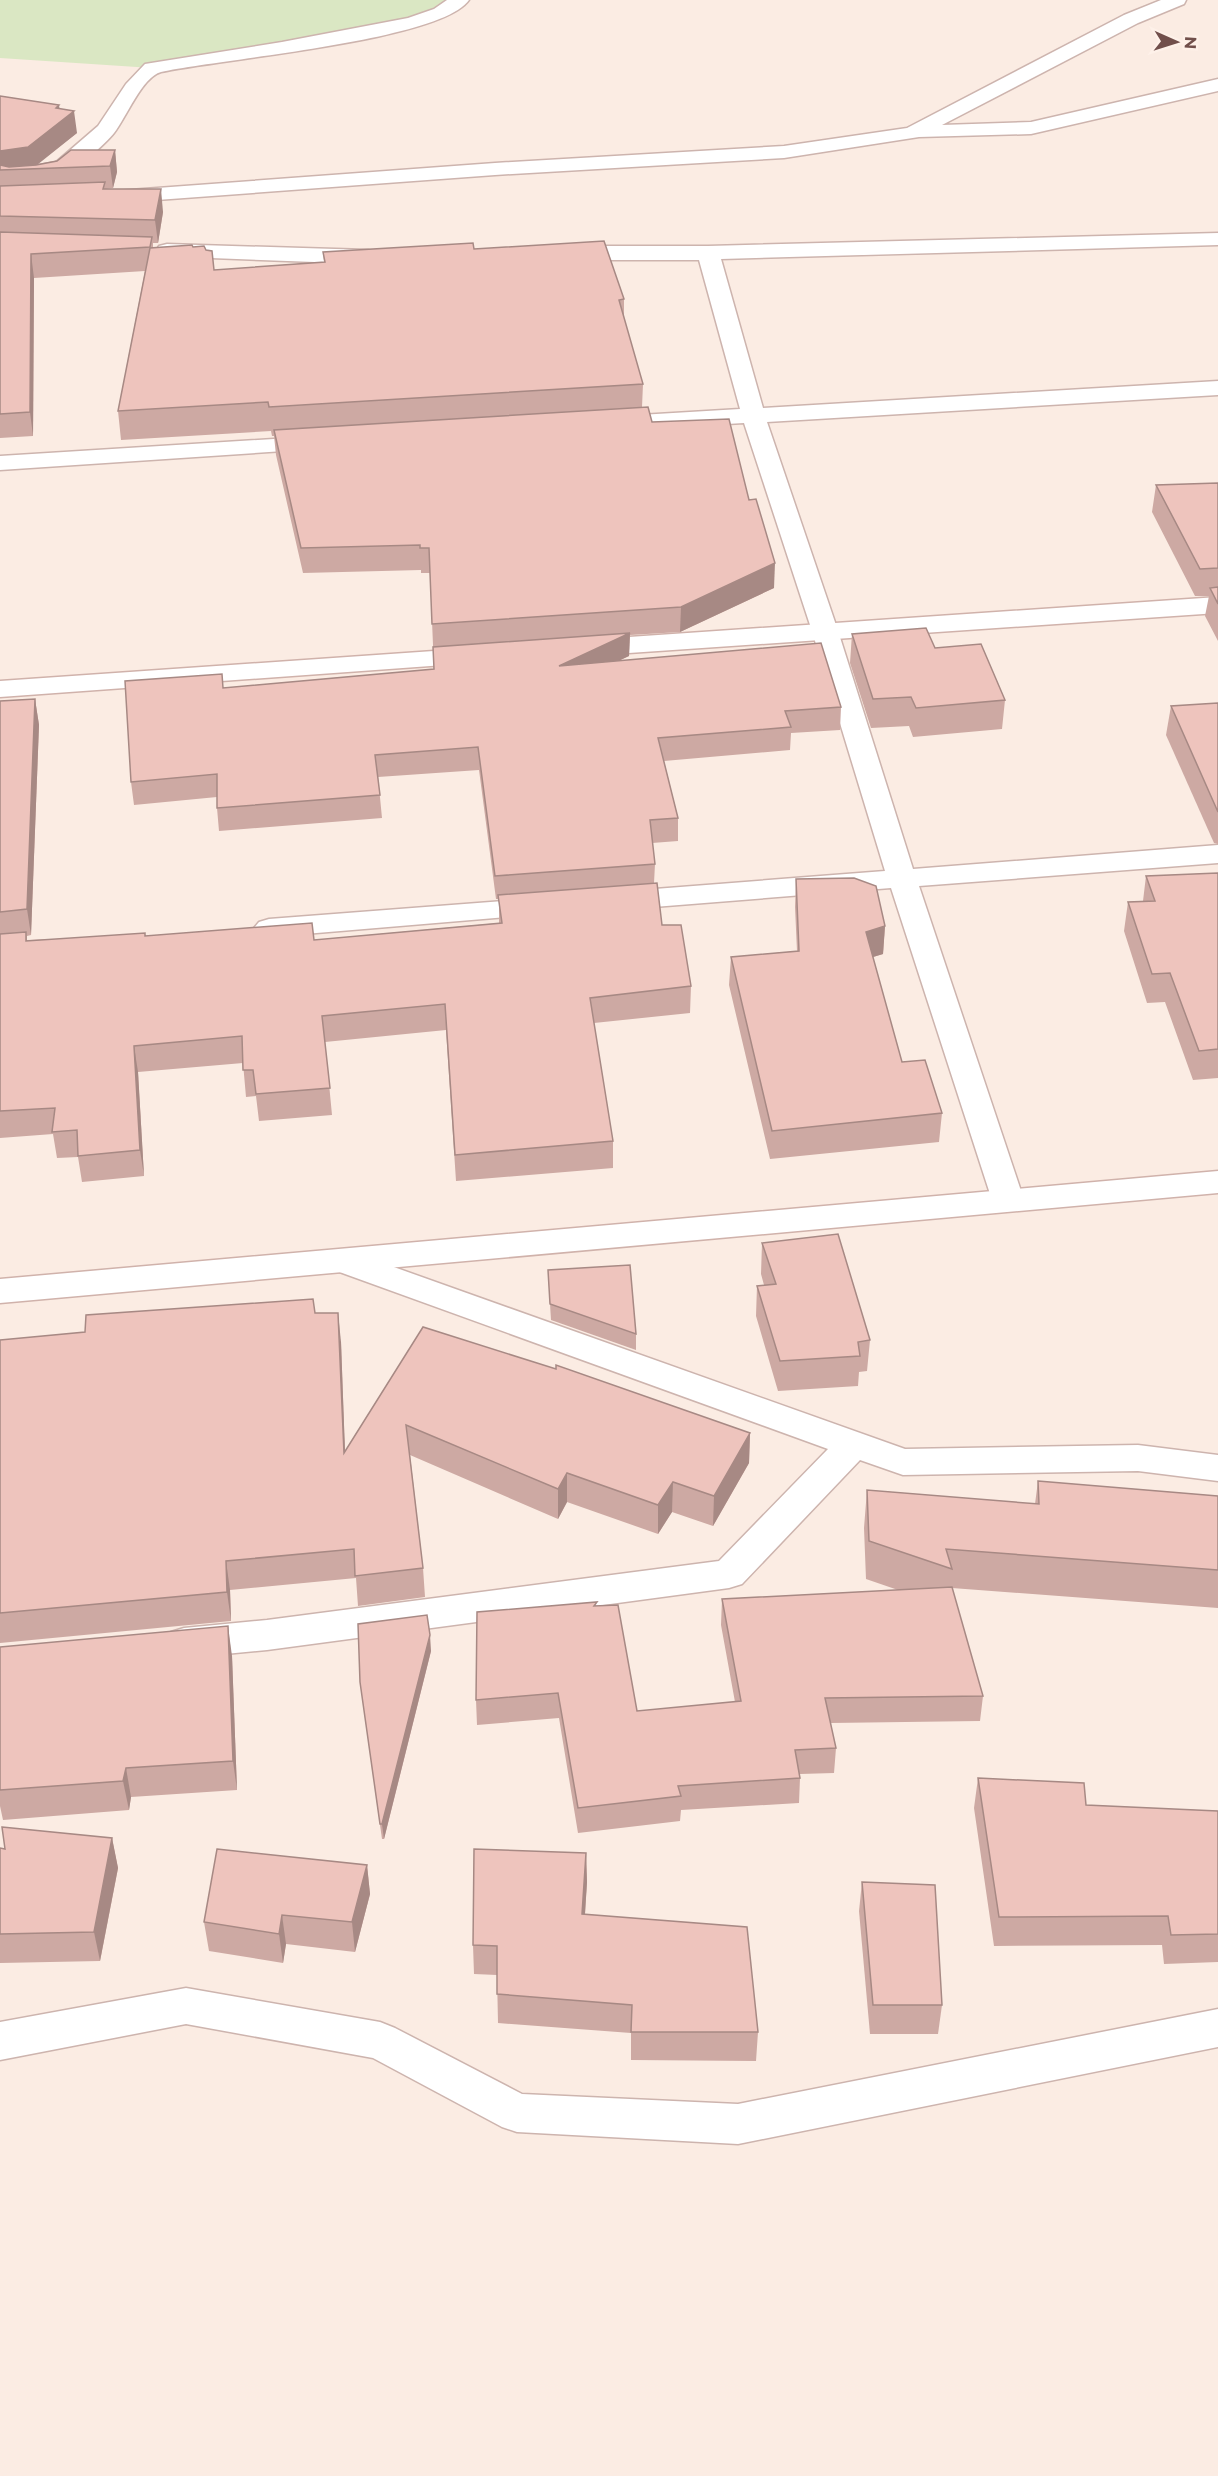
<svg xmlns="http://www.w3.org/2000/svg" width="1218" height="2476" font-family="Montserrat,sans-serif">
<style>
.green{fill:#dae7c3}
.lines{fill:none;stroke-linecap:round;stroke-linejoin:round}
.street-casing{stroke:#cdb4ae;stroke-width:3}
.secondary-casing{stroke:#d0b2ab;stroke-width:3}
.street{fill:#fff;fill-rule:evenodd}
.secondary{fill:#fff;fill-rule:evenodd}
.wall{fill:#cda9a3}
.shaded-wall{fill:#a78984}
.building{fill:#eec4bd;stroke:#a78984;stroke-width:1.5}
</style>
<rect width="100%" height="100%" fill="#fbece3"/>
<path class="green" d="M0,0H468L441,13L152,68L0,58Z"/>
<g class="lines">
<defs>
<g id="street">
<path d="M447,0H469C441,41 218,59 161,72C142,77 126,118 114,133C107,142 69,177 59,181C45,187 16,186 0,187V175L47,170L98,126L126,84L145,64L282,42L408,18L434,9Z"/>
<path d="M1161,0H1186L1184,4L1138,23L942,125L1031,122L1218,79V91L1031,134L919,137L784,158L495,175L116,203L109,201L105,197L109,193L116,191L495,163L784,146L907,128L1124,15Z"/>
<path d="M1218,233V245L721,259L763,408L1218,381V395L767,422L838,631L913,869L1218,845V863L919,886L1024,1200L1020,1208L1008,1211L996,1208L992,1200L891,888L616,910L606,907L601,901L606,895L616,892L885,871L812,631L744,423L606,431L598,429L594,424L598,419L606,417L740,409L699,260H563L555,258L552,253L555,248L563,246H708Z"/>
<path d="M167,244L368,250L376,252L379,257L376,262L368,264L159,256L156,251L159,246Z"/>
<path d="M321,436L329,438L333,443L329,448L0,470V456Z"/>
<path d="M543,898L553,901L558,907L553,913L269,937L259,934L254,928L259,922L269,919Z"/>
<path d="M346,1250L905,1449L1138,1445L1218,1455V1481L1138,1471L903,1475L860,1460L742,1584L729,1588L267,1650L184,1658L171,1654L165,1643L171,1632L184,1628L267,1620L719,1561L828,1449L334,1270L329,1262L334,1254Z"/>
<path d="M186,1988L380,2022L395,2028L522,2094L738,2104L1218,2009V2047L738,2144L517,2132L502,2127L373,2058L186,2024L0,2060V2022Z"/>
</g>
<g id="secondary">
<path d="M1218,597V613L585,656L576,654L572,648L576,642L585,640Z"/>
<path d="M477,648L486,650L490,656L486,662L0,697V681Z"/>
<path d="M1218,1171V1193L0,1303V1279Z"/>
</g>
</defs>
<use href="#street" class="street-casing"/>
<use href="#secondary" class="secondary-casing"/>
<use href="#street" class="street"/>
<use href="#secondary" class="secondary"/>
</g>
<g class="wall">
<path d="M0,96L59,105V108L77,133L37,164L115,150L117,172L113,188L106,189L163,212L158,243H153V247H193L214,270L324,262L323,252L474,249L624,299V319L643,384L642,407L652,422L749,500L774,588L680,632L630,635L629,656L618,661L841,707L840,730L791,733L790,750L664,761L678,818V841L652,843L655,864L654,883L662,925L691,986L690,1013L594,1023L613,1141V1168L456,1181L446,1030L325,1042L332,1115L259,1121L256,1096L246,1097L243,1063L138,1072L144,1176L82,1182L78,1157L57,1158L53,1134L0,1138V701L35,699L39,725L31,935L27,936V940L145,936L314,940L499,923V899H496L479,770L378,777L382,818L219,831L217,808V797L134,805L131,782L223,688L434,669L430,573H421V570L303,573L276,455L274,436H272L271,431L121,440L118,411L145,271L34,278L33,436L0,438Z"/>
<path d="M1218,483V641L1205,616L1209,596H1195L1152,512L1156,485Z"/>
<path d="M852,634L935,648L1005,700L1002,729L913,737L909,726L871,728L850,663Z"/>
<path d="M1218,703V844L1214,843L1166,735L1171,706Z"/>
<path d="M1218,873V1078L1193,1080L1165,1002L1147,1003L1124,931L1128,902L1143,901L1146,876Z"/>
<path d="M796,879L885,926L883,954L873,957L902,1062L942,1113L939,1142L770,1159L729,985L731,957L797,951L795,907Z"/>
<path d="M762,1243L870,1340L867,1371L859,1372L858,1386L778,1391L756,1316L757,1286L764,1285L761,1274Z"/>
<path d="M548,1270L636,1334V1350L551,1320Z"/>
<path d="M315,1313L341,1342L345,1451L423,1327L750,1433L749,1463L713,1526L672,1512L658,1534L567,1502L558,1519L410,1455L423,1568L425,1597L358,1606L356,1578L230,1590L231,1621L0,1643V1340Z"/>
<path d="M1038,1481L1218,1496V1608L952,1588L983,1696L980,1721L830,1723L836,1748L834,1773L800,1774V1778L799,1803L681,1810L680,1821L578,1833L559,1718L477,1725L476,1700L597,1606L637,1711L735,1702L721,1625L722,1599L898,1590L866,1579L864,1528L867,1490L1035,1504Z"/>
<path d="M0,1647L232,1656L237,1790L131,1797L129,1810L3,1820L0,1806Z"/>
<path d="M431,1651L384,1839H382L360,1682Z"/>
<path d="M978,1778L1086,1805L1218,1811V1962L1164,1964L1162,1945L994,1946L974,1808Z"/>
<path d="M112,1838L118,1868L100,1961L0,1963V1848L5,1849Z"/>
<path d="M586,1853L587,1882L585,1914L758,2032L756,2061L631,2060V2033L498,2023L497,1975L474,1974L473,1945Z"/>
<path d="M367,1865L370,1894L355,1952L286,1944L283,1963L209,1951L204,1922Z"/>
<path d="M862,1882L942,2005L938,2034H870L859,1911Z"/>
</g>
<g class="shaded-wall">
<path d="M59,105L61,121L74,111L77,133L32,169L0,170V151Z"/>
<path d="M115,150L117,172L113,188L110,166Z"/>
<path d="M161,189L163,212L158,243L155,220Z"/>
<path d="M31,254L34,278L33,436L30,412Z"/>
<path d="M775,563L774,588L680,632L681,607Z"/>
<path d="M630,633L629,656L559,689V666Z"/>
<path d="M35,699L39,725L31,935L27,909Z"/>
<path d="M885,926L883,954L863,960L866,932Z"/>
<path d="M134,1046L138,1072L144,1176L140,1150Z"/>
<path d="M338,1313L341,1342L346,1482L344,1453Z"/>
<path d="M750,1433L749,1463L713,1526L714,1496Z"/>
<path d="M567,1473V1502L558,1519V1489Z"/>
<path d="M673,1482L672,1512L658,1534V1505Z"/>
<path d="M226,1561L230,1590L231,1621L227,1592Z"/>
<path d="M228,1626L232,1656L237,1790L233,1761Z"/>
<path d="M430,1635L431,1651L384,1839L382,1824Z"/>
<path d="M126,1768L131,1797L129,1810L123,1781Z"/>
<path d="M112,1838L118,1868L100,1961L94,1932Z"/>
<path d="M586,1853L587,1882L583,1943L582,1914Z"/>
<path d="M367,1865L370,1894L355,1952L352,1922Z"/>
<path d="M282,1915L286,1944L283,1963L279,1934Z"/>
</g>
<g class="building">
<path d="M0,96L59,105L56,108L74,111L28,147L0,151Z"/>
<path d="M71,150H115L110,166L0,170V165L9,167L36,165L57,161Z"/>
<path d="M105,182L103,189H161L155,220L0,216V186Z"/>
<path d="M0,232L152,237L150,247L31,254L30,412L0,414Z"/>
<path d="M604,241L624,299L619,300L643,384L269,407L268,402L118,411L150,248L192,245L193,247L204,246L206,250L212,251L214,270L325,262L323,252L473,243L474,249Z"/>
<path d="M648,407L652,422L729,419L749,500L756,499L775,563L681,607L432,624L429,548H420V545L301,548L274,430Z"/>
<path d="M1218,483V568L1200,569L1156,485Z"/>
<path d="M1218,587V604L1210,588Z"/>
<path d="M926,628L935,648L981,644L1005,700L916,708L911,697L873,699L852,634Z"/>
<path d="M630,633L559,666L821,643L841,707L785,711L791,727L658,738L678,818L650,820L655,864L495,876L478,747L375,755L380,795L217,808V774L131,782L125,681L222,674L223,688L434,669L433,647Z"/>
<path d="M35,699L27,909L0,912V701Z"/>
<path d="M1218,703V812L1171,706Z"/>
<path d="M1218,873V1049L1199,1051L1170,973L1152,974L1128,902L1155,901L1146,876Z"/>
<path d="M854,878L876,886L885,926L866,932L902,1062L925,1060L942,1113L772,1131L731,957L799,951L796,879Z"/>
<path d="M657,883L662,925H681L691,986L590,998L613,1141L455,1155L445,1004L322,1016L330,1088L256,1094L253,1070H243L242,1036L134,1046L140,1150L78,1156L77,1130L52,1132L55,1108L0,1111V934L26,932V941L145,933V936L312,923L314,940L502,923L498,895Z"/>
<path d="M838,1234L870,1340L858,1342L860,1356L780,1361L757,1286L776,1284L762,1243Z"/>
<path d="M630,1265L636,1334L550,1304L548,1270Z"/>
<path d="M313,1299L315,1313H338L344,1453L423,1327L556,1369V1365L750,1433L714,1496L673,1482L658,1505L567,1473L558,1489L406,1425L423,1568L355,1576L354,1549L226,1561L227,1592L0,1613V1340L85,1332L86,1315Z"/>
<path d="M1038,1481L1218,1496V1570L946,1549L952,1569L869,1541L867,1490L1039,1504Z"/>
<path d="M952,1587L983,1696L825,1698L836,1748L795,1750L800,1778L678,1786L681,1796L578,1808L558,1693L476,1700L477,1612L597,1602L594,1606L618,1605L637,1711L741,1701L722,1599Z"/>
<path d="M427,1615L430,1635L382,1824H380L360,1682L358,1624Z"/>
<path d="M228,1626L233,1761L126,1768L123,1781L0,1790V1647Z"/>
<path d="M978,1778L1084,1783L1086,1805L1218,1811V1934L1171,1935L1168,1916L999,1917Z"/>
<path d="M2,1827L112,1838L94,1932L0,1934V1848L5,1849Z"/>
<path d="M217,1849L367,1865L352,1922L282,1915L279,1934L204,1922Z"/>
<path d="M474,1849L586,1853L582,1914L747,1927L758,2032H631L632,2005L497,1994V1946L473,1945Z"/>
<path d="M862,1882L935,1885L942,2005H873Z"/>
</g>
<g transform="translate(1176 42) rotate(93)" stroke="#fef1e9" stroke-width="4.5" paint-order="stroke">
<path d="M0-4.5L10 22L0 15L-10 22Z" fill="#714f4b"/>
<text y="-9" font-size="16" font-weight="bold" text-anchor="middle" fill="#714f4b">N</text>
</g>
</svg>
